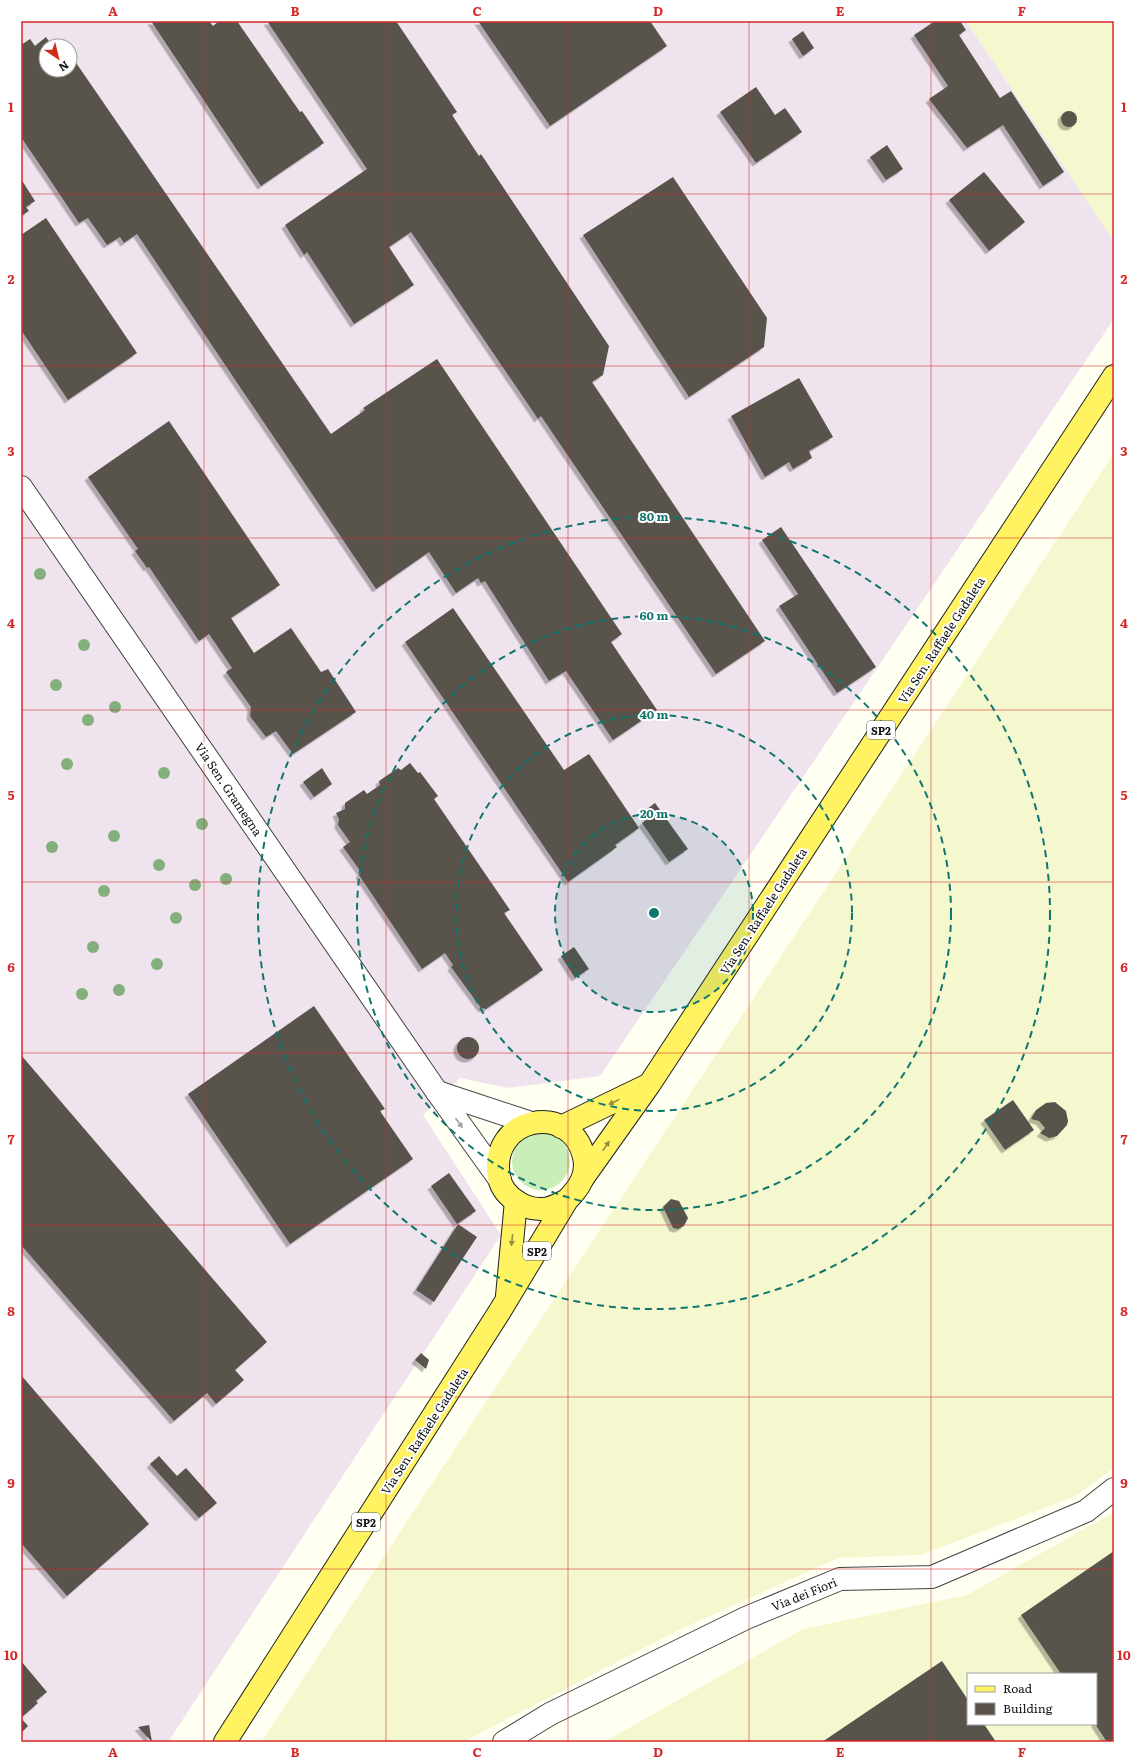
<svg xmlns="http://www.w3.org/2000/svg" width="1135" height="1763" font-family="Literata,serif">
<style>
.industrial{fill:#efe3ee;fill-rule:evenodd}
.farmland{fill:#f5f8cf;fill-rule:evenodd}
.green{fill:#caeeb7}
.building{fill:#59534b;filter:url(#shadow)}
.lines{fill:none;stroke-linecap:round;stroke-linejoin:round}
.minor-casing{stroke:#434343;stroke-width:24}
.major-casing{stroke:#212121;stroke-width:24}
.minor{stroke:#fff;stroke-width:22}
.major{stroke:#fff362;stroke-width:22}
.tree{fill:#82af7b}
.oneway{fill:#938d3d}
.oneway2{fill:#9f9f9f}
.grid{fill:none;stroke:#d62828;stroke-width:1;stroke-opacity:0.55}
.ring{fill:none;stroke:#0f766e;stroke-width:2;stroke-dasharray:7 5}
.labels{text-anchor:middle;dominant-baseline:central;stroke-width:4;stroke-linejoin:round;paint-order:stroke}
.shield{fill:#fff;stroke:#585858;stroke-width:1}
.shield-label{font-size:11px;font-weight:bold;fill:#101010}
.street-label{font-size:12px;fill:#101010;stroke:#fff}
.centre{fill:#0f766e;stroke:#fff;stroke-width:2}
.ring-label{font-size:12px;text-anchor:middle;font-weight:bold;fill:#0f766e;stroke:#fff;stroke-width:4;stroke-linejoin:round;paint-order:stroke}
.neatline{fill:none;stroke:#d62828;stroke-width:1.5}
.grid-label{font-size:13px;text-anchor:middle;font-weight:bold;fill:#d62828}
</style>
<defs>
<filter id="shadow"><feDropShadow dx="-3.5" dy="3.5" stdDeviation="0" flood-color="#0004"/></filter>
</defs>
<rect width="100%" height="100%" fill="#fffff2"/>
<path class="industrial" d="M21,21H966L1114,241V319L600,1076L508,1088L460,1078L423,1115L501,1235L168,1742H21ZM46,46H70V70H46Z"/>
<g class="farmland">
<path d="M966,21H1114V241Z"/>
<path d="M1114,453V1468L1074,1497L920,1555L838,1558L675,1632L463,1742H261Z"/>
<path d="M1114,1512V1742H604L803,1629L967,1595ZM968,1674H1096V1724H968Z"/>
</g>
<circle class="green" cx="541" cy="1161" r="29"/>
<g class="building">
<path d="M151,21H209L213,26L219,21H237L300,112L302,111L324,143L261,186Z"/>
<path d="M267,21H396L457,112L452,115L479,156L481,154L609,346L603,375L592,382L765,641L716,674L541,416L538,419L411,232L389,247L414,285L354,324L307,252L304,255L285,225L367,169Z"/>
<path d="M478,21H650L667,46L550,126Z"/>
<path d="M935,21H960L966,30L959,35L1000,98L1011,91L1064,172L1043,186L1003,125L967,148L929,99L948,86L914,35Z"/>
<path d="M803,31L814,48L803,56L792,39Z"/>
<path d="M46,37L52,46H46V70H70V54L331,434L365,410L363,408L437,359L622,634L611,642L657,710L613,740L566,671L549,681L485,581L481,583L478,578L456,593L429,552L376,589L137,234L124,243L120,237L107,245L88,218L79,223L21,137V45L30,39L35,46Z"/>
<path d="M756,87L775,115L785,108L802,132L756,163L720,112Z"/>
<circle cx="1069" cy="119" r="8"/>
<path d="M887,145L903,169L886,180L870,157Z"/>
<path d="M984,172L1025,222L989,251L949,200Z"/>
<path d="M673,177L767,318L764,347L689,397L583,235Z"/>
<path d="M21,179L35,201L26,207L29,211L21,216Z"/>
<path d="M46,218L137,353L68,400L21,330V235Z"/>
<path d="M799,378L833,437L809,451L812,458L793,469L789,462L765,477L731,416Z"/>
<path d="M169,421L280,585L231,618L254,653L291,628L321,672L328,669L356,712L293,754L276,731L266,737L252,719L250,716L251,707L226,672L232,668L209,634L199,641L149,567L147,568L135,551L138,549L88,477Z"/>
<path d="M781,527L876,667L837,693L779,606L798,594L762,540Z"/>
<path d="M453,608L564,770L589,754L639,828L615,845L617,847L568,882L405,642Z"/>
<path d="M410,763L418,773L420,772L438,796L434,799L510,910L504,913L543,970L486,1009L481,1008L451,967L453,965L445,953L422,969L359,875L361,872L343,847L350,842L338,825L339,819L336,813L345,809V803L364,790L367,794L380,785L379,781L398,768L401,770Z"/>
<path d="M322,768L332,784L314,797L303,782Z"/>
<path d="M655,803L688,849L669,862L642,823L652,815L647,809Z"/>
<path d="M574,947L589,969L575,978L561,956Z"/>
<path d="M314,1006L385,1109L380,1111L413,1159L290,1244L188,1094Z"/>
<circle cx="468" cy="1048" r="11"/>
<path d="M21,1055L267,1342L235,1370L244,1380L216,1404L207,1393L174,1421L21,1245Z"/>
<path d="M1013,1100L1034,1130L1005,1150L984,1120Z"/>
<path d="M1055,1102L1066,1111L1068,1121L1067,1125L1057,1136L1049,1138L1040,1133L1045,1128L1039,1121L1031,1119L1036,1110L1046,1103Z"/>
<path d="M449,1173L476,1211L457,1224L431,1186Z"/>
<path d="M671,1199L679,1201L688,1218L684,1226L678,1229L673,1228L663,1207Z"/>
<path d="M458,1224L477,1237L434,1302L416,1290Z"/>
<path d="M421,1353L429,1360L426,1369L415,1360Z"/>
<path d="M21,1375L149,1524L67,1596L21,1543Z"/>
<path d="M159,1456L177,1476L186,1468L217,1503L199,1518L150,1464Z"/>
<path d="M1114,1551V1742H1107L1095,1724L1096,1674H1061L1021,1615Z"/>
<path d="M21,1661L47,1692L36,1701L38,1703L21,1718L28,1726L21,1733Z"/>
<path d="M942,1661L968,1700V1724H984L996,1742H822Z"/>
<path d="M149,1725L152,1742L138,1727Z"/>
</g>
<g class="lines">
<defs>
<g id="minor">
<path d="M21,487L437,1092L500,1180"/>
<path d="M437,1092L531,1123"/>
<path d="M504,1742L550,1714L746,1618L840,1579L932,1577L1086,1511L1114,1489"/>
</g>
<g id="major">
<path d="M561,1127L648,1085"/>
<path d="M583,1178L649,1085L1114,376"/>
<path d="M507,1296L516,1201"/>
<path d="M225,1742L500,1311L567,1200C579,1188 588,1175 584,1157C571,1100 488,1117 499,1177C502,1195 523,1210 542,1209C551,1209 559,1204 567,1200"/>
</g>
</defs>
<use href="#minor" class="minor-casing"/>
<use href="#major" class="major-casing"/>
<use href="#minor" class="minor"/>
<use href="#major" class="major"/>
</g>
<g class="tree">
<circle cx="40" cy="574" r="6"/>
<circle cx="84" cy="645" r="6"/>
<circle cx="56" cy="685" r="6"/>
<circle cx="115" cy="707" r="6"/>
<circle cx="88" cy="720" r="6"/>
<circle cx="67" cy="764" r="6"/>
<circle cx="164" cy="773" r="6"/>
<circle cx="202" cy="824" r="6"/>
<circle cx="114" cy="836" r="6"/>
<circle cx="52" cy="847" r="6"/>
<circle cx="159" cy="865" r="6"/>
<circle cx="226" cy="879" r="6"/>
<circle cx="195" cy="885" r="6"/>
<circle cx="104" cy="891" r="6"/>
<circle cx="176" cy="918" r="6"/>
<circle cx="93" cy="947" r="6"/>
<circle cx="157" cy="964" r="6"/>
<circle cx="119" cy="990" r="6"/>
<circle cx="82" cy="994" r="6"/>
</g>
<defs><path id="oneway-solid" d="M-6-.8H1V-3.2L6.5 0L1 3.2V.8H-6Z"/></defs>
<g class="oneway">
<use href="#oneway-solid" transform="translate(614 1102) rotate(154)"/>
<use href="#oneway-solid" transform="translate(606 1146) rotate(-55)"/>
<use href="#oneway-solid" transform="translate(512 1240) rotate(96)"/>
</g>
<use class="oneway2" href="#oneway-solid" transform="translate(459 1123) rotate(54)"/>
<path class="grid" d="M204,21V1742M386,21V1742M568,21V1742M749,21V1742M931,21V1742M21,194H1114M21,366H1114M21,538H1114M21,710H1114M21,882H1114M21,1053H1114M21,1225H1114M21,1397H1114M21,1569H1114"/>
<circle cx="654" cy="913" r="99" fill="#0f766e" fill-opacity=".12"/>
<g class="ring">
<circle cx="654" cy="913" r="99"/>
<circle cx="654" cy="913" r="198"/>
<circle cx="654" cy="913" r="297"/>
<circle cx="654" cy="913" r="396"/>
</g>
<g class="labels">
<g class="shield">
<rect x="867" y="721" width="28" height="18" rx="3"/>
<rect x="523" y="1242" width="28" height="18" rx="3"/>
<rect x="352" y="1513" width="28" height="18" rx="3"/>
</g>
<g class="shield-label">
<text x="881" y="730">SP2</text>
<text x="537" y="1251">SP2</text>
<text x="366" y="1522">SP2</text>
</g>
<g class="street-label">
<text transform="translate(941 640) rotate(-57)">Via Sen. Raffaele Gadaleta</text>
<text transform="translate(229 789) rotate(56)">Via Sen. Gramegna</text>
<text transform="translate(763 911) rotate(-57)">Via Sen. Raffaele Gadaleta</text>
<text transform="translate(424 1431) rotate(-57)">Via Sen. Raffaele Gadaleta</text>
<text transform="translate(804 1594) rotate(-22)">Via dei Fiori</text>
</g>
</g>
<circle cx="654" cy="913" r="6" class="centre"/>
<g class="ring-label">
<text x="654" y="521">80 m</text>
<text x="654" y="620">60 m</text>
<text x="654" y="719">40 m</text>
<text x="654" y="818">20 m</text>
</g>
<rect width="1135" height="1763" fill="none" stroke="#ffffff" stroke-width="44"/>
<rect x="967" y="1673" width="130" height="52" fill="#ffffff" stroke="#9f9f9f"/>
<rect x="975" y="1686" width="20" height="6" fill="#fff362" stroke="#9f9f9f"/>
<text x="1003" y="1693" font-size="12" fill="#101010">Road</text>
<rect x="975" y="1703" width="20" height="12" fill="#59534b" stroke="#9f9f9f"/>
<text x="1003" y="1713" font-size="12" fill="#101010">Building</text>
<g transform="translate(58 58) rotate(145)"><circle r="19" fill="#ffffff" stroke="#9f9f9f"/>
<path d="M0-3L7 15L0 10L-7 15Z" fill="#cd2f1a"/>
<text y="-6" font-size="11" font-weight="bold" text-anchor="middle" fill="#101010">N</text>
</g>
<rect x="22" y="22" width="1091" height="1719" class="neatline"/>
<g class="grid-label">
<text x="113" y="16">A</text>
<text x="295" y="16">B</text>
<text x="477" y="16">C</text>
<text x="658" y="16">D</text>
<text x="840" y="16">E</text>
<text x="1022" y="16">F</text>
<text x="11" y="112">1</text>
<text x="1124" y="112">1</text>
<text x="11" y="284">2</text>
<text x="1124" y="284">2</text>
<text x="11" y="456">3</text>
<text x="1124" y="456">3</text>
<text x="11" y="628">4</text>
<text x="1124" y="628">4</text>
<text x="11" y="800">5</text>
<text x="1124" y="800">5</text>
<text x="11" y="972">6</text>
<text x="1124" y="972">6</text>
<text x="11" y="1144">7</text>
<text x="1124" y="1144">7</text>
<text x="11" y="1316">8</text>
<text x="1124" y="1316">8</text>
<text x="11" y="1488">9</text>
<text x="1124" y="1488">9</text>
<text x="11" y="1660">10</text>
<text x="1124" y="1660">10</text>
<text x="113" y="1757">A</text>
<text x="295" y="1757">B</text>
<text x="477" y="1757">C</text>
<text x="658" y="1757">D</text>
<text x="840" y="1757">E</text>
<text x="1022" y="1757">F</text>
</g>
</svg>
